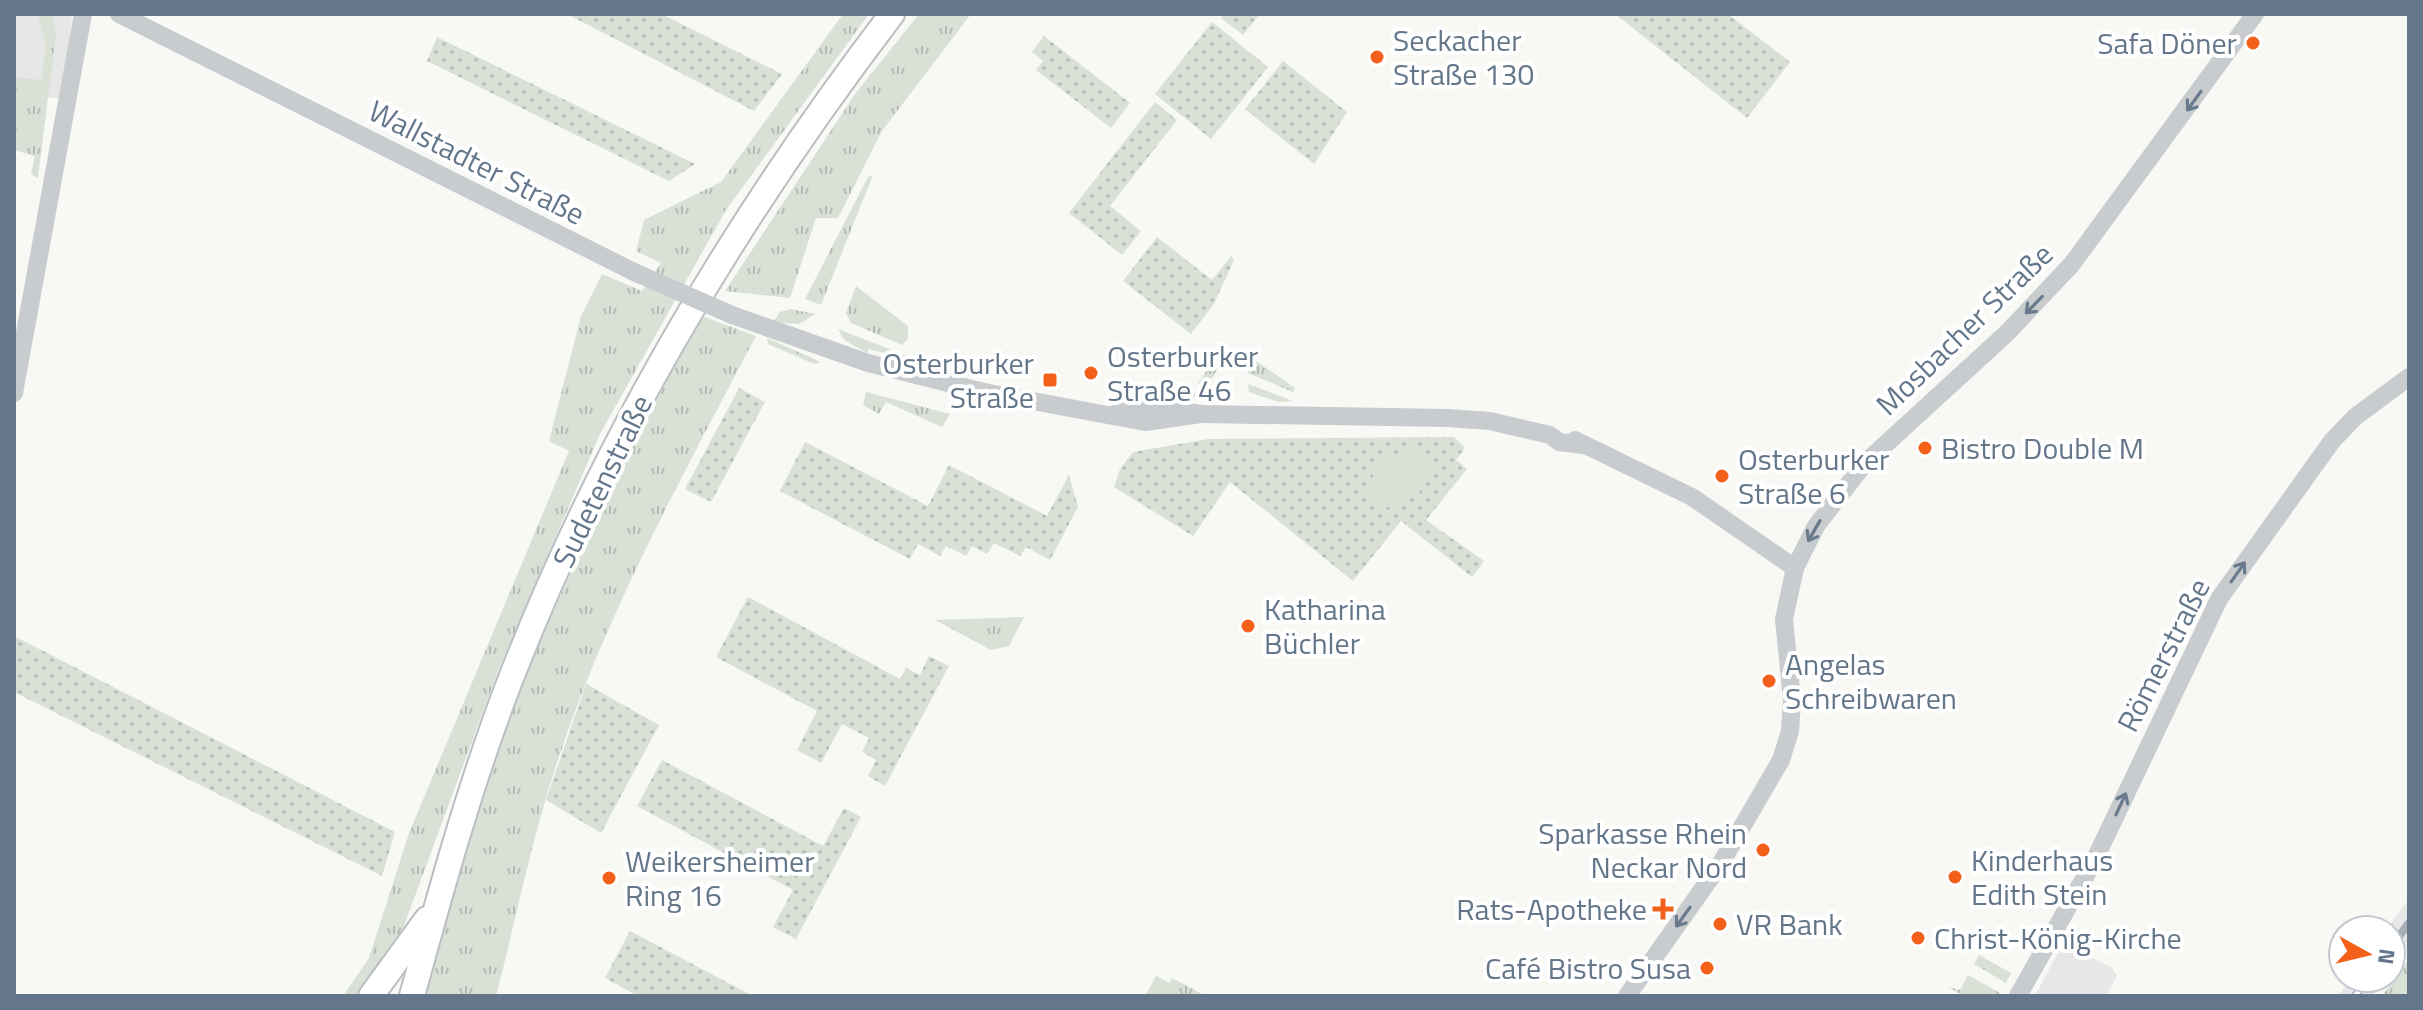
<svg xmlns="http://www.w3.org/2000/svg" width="2423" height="1010" font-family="'Titillium Web',sans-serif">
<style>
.built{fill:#e6e7e6}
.grass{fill:url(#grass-tufts)}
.park{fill:url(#park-dots)}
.pitch{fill:#d9e1d6}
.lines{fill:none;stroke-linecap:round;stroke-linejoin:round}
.major-casing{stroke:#bbbfc3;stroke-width:28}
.minor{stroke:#c8cccf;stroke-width:18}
.major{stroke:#fff;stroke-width:24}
.rail-casing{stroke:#a7adb4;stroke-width:8}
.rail{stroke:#fff;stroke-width:5;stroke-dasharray:15;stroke-linecap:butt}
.minor-bridge{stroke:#c8cccf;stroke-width:18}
.oneway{stroke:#697a8c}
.poi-dot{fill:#f3601a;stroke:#fff;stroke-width:3}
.labels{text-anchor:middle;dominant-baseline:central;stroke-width:8;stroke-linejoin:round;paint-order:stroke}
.poi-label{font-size:30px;fill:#647689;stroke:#fff;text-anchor:start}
.street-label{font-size:30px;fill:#647689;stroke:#fff}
</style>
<defs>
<pattern id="grass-tufts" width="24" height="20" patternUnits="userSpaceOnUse" patternTransform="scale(2)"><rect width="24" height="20" fill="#d9e1d6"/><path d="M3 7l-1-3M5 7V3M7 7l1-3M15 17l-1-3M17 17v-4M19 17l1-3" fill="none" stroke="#b4bbb3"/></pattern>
<pattern id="park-dots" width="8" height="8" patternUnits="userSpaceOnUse" patternTransform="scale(2)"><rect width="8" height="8" fill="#d9e1d6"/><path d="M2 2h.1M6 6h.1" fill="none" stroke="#b4bbb3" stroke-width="1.8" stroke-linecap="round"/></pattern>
</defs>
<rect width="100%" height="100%" fill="#f8f8f5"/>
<g class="built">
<path d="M14,14H72L65,99L14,94Z"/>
<path d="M2409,899V946L2391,970V930H2386Z"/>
<path d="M2063,943L2112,968L2117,976L2106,996H2035Z"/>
<path d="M2351,978H2385L2372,996H2338Z"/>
</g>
<g class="grass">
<path d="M38,14H51L56,33L38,178L31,174L35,156L14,150V77L42,80L46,46Z"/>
<path d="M843,14H869L726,210L600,434L498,671L398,942L360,996H343L369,958L409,833L569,451L549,441L581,316L602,274L642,291L661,263L636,251L644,220L721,182Z"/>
<path d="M919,14H971L882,131L838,218H816L790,298L725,291L855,94Z"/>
<path d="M873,175L821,305L805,299L868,177Z"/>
<path d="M856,286L908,326V339L902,345L851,323L846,313Z"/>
<path d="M790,309L816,314L799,324L773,322L780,312Z"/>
<path d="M702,316L756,336C684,473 603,619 556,766C531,841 516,920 496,996H421C445,917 465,836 494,759C550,605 623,459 702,316Z"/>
<path d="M838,329L912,358L976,373V378L869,349L867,353L844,340Z"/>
<path d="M767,338L821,362L814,364L768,344Z"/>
<path d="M1249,356L1295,388L1293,392L1248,373Z"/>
<path d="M1223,359L1211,380L1197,384L1212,363Z"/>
<path d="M1248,384L1293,401L1279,402L1249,392Z"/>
<path d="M1215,390L1193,398L1119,396V392L1193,394Z"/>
<path d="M866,392L950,414L942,427L886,402L879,414L863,405Z"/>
<path d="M1024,617L1009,646L991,650L935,620Z"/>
<path d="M1979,955L2011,973L2006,983L1974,964Z"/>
<path d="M2409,959V994L2382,996Z"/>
<path d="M1968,975L2000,993L1999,996H1964L1948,987L1960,990Z"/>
<path d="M1156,976L1169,983L1172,978L1206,996H1145Z"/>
</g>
<g class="park">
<path d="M567,14H661L782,74L754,111Z"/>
<path d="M1224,14H1260L1243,35L1221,18Z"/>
<path d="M1615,14H1728L1790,62L1747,118Z"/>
<path d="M1212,22L1268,67L1211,139L1155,94Z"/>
<path d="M1044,36L1130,103L1111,128L1036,70L1043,61L1032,52Z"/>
<path d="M437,37L695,164L669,181L427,61Z"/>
<path d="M1283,61L1347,112L1314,164L1245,109Z"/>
<path d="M1155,102L1177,120L1110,206L1141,231L1122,255L1069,213Z"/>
<path d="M1157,237L1212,280L1231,256L1234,260L1214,304L1191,334L1123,281Z"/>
<path d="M739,388L765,402L711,502L685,489Z"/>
<path d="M1454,437L1465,448L1456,460L1467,469L1426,520L1484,561L1472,577L1401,521L1353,581L1230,482L1193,536L1114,487L1120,469L1133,452L1208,439Z"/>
<path d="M805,442L928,506L949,465L1047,516L1069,475L1078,507L1050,560L1026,547L1020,556L994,543L987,554L972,546L966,556L946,546L940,556L918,544L910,559L780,491Z"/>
<path d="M748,597L900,679L906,668L920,675L929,656L949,666L885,786L868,776L876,760L862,752L869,738L842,724L821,763L797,750L817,711L716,657Z"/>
<path d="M14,636L395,832L382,876L14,692Z"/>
<path d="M586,684L659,725L601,833L546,800Z"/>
<path d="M662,760L823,846L844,808L861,817L796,939L773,927L793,890L637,806Z"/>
<path d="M630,931L753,996H638L605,978Z"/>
</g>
<path class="pitch" d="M1419,446L1437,466L1417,496L1384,509L1366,487L1384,458Z"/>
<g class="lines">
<defs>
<g id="major">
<path d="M371,996L427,919"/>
<path d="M412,996C441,890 471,781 511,678C604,440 737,217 892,14"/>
</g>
</defs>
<use href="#major" class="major-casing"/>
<g class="minor">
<path d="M119,14L634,272"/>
<path d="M732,315L868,363L984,392L1145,422L1201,414"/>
<path d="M14,393L83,14"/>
<path d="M1115,414L1145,406L1201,414L1448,418L1490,421L1550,435L1559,442L1583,445"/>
<path d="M1575,440L1692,497L1795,568"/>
<path d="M1627,996L1721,863L1781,760L1790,731L1792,700L1784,619L1795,568L1816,526L1865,463L2007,333L2072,264L2255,14"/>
<path d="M2018,996L2095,859L2219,599L2332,441L2355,417L2409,377"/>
</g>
<use href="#major" class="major"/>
<defs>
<g id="rail">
<path d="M2391,947L2409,923"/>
<path d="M2355,996L2369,978"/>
</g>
</defs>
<use href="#rail" class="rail-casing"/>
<use href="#rail" class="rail"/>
<path class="minor-bridge" d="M634,272L732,315"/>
</g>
<defs><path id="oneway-shaft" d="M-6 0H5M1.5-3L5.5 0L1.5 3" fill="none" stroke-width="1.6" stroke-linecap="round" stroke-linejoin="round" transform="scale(2)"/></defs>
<g class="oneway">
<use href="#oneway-shaft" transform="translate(2194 101) rotate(126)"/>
<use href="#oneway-shaft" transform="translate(2034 305) rotate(134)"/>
<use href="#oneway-shaft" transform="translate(1814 531) rotate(120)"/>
<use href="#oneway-shaft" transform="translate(2238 572) rotate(-55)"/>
<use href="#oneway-shaft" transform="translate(2121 804) rotate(-65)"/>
<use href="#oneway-shaft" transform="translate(1683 917) rotate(126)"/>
</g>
<g class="poi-dot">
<circle cx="2253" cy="43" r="8"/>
<circle cx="1377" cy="57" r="8"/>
<circle cx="1091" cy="373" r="8"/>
<rect x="1042" y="372" width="16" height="16" rx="4"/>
<circle cx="1925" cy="448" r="8"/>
<circle cx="1722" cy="476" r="8"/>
<circle cx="1248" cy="626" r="8"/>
<circle cx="1769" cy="681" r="8"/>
<circle cx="1763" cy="850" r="8"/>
<circle cx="1955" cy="877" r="8"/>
<circle cx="609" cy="878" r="8"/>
<path d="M1659 897h8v8h8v8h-8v8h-8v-8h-8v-8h8z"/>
<circle cx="1720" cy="924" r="8"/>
<circle cx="1918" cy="938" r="8"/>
<circle cx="1707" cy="968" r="8"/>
</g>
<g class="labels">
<g class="poi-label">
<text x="1393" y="40">Seckacher<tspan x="1393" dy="34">Straße 130</tspan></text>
<text x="2237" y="43" text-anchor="end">Safa Döner</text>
<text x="1107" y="356">Osterburker<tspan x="1107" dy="34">Straße 46</tspan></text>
<text x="1034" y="363" text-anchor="end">Osterburker<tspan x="1034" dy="34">Straße</tspan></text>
<text x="1941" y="448">Bistro Double M</text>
<text x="1738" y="459">Osterburker<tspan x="1738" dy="34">Straße 6</tspan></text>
<text x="1264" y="609">Katharina<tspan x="1264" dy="34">Büchler</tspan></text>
<text x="1785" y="664">Angelas<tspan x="1785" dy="34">Schreibwaren</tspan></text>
<text x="1747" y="833" text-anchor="end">Sparkasse Rhein<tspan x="1747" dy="34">Neckar Nord</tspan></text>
<text x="1971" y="860">Kinderhaus<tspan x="1971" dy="34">Edith Stein</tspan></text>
<text x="625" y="861">Weikersheimer<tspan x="625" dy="34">Ring 16</tspan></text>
<text x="1647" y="909" text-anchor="end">Rats-Apotheke</text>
<text x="1736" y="924">VR Bank</text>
<text x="1934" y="938">Christ-König-Kirche</text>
<text x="1691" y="968" text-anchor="end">Café Bistro Susa</text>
</g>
<g class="street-label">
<text transform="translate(477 162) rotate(27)">Wallstadter Straße</text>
<text transform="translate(1964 329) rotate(-44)">Mosbacher Straße</text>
<text transform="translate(602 481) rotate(-64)">Sudetenstraße</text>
<text transform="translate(2163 655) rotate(-63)">Römerstraße</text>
</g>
</g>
<rect width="2423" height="1010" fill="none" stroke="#647689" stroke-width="32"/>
<g transform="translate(2367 954) rotate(98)"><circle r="38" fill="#ffffff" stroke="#c1c8d0" stroke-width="2"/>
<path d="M0-6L14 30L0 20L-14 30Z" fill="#f3601a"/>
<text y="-12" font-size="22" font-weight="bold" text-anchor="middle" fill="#647689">N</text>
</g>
</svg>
